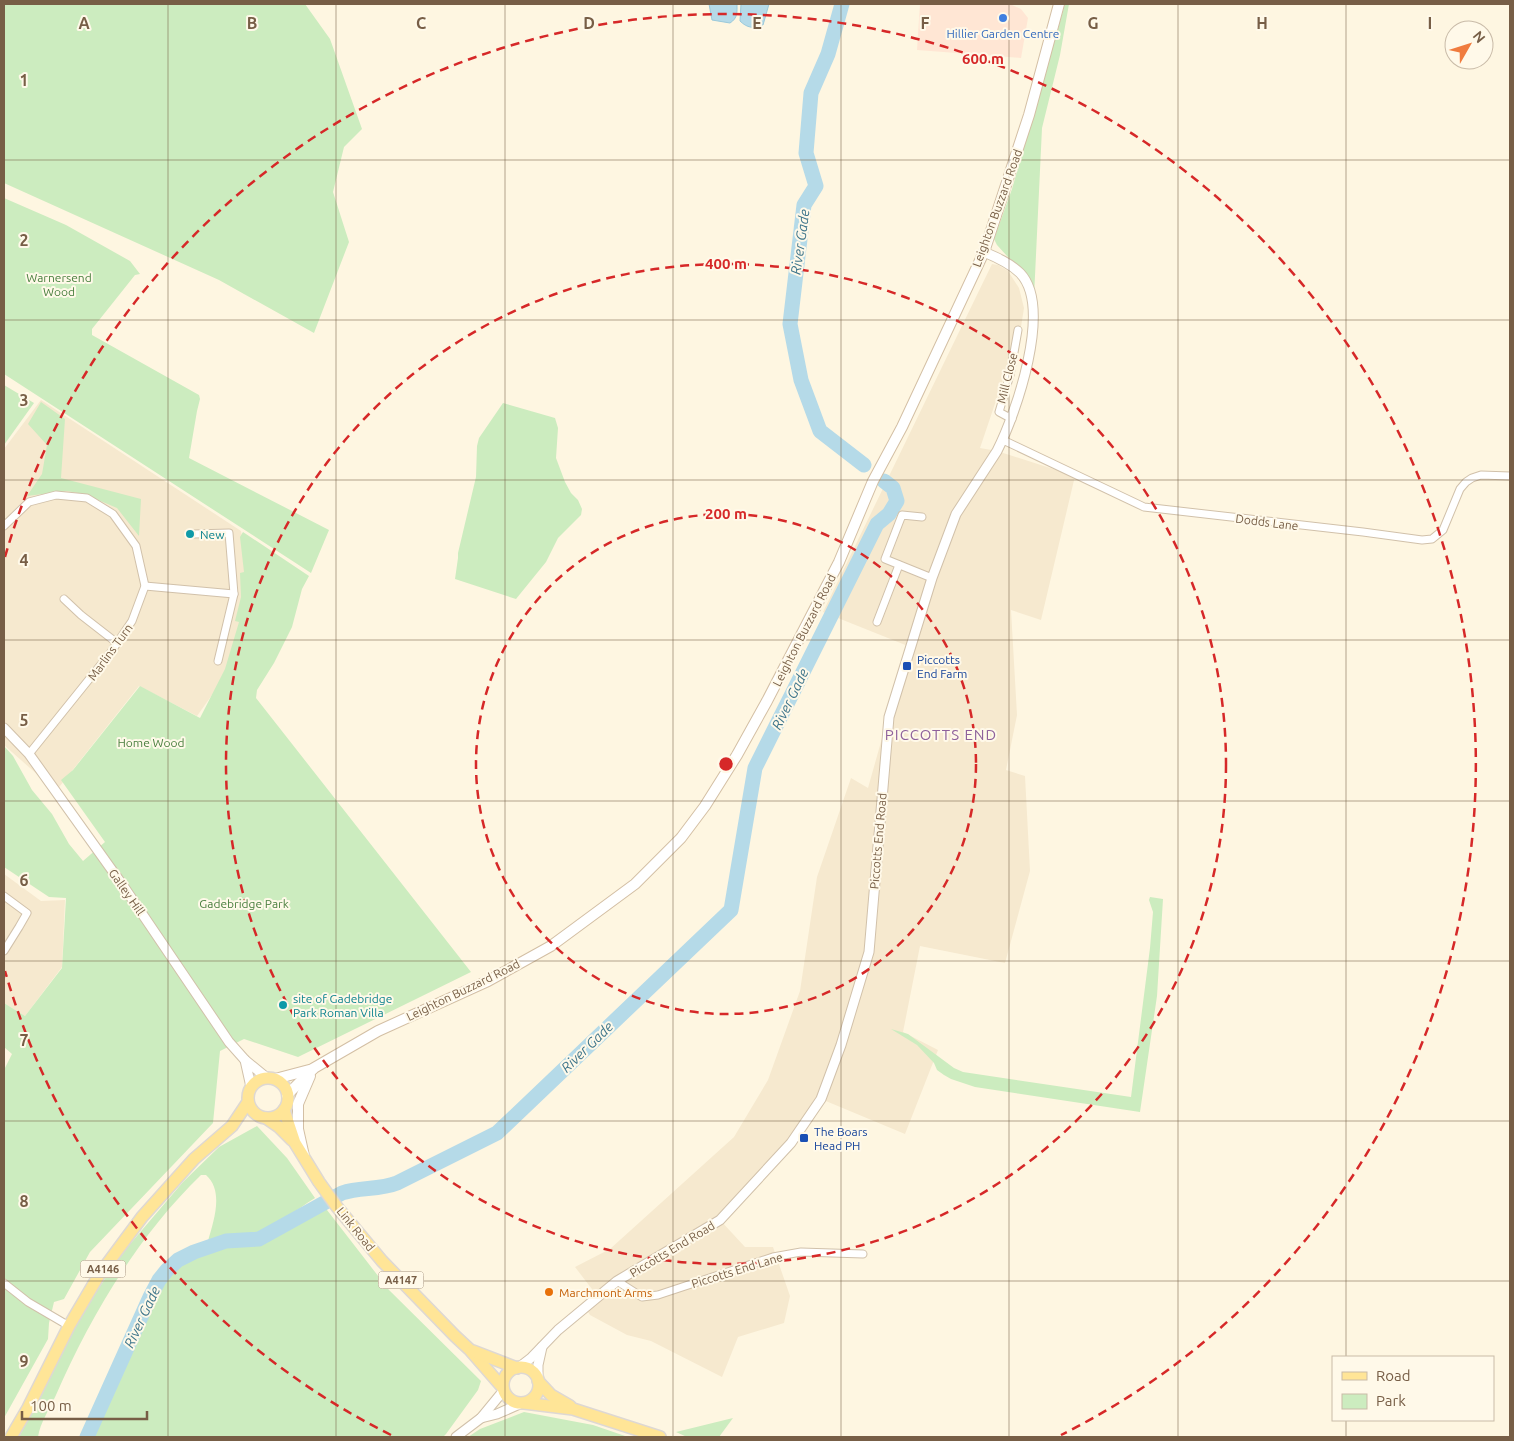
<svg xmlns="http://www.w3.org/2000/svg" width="1514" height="1441" font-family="Ubuntu,sans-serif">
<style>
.residential{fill:#f6e9cf}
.commercial{fill:#ffe6d4}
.green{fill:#ccecbf}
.water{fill:#b5dae8;stroke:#9ac9db}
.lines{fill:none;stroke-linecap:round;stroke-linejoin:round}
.river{stroke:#b5dae8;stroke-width:15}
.minor-casing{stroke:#d1c1aa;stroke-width:9}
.tertiary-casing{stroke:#d1c1aa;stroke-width:11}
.secondary-casing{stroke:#d3bfa4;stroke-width:12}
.primary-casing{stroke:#ded8d3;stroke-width:14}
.minor{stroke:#fff;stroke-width:7}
.tertiary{stroke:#fff;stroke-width:9}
.secondary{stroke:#fff;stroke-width:10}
.primary{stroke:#ffe597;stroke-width:11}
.grid{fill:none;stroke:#775e46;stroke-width:1;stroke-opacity:0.55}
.ring{fill:none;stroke:#d62828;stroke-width:2.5;stroke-dasharray:9 6}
.shop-dot{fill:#3f7fe0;stroke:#fff9e9;stroke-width:2}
.culture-dot{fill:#0f9aa8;stroke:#fff9e9;stroke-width:2}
.transit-dot{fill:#1a4fb4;stroke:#fff9e9;stroke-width:2}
.food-dot{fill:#e8710a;stroke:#fff9e9;stroke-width:2}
.labels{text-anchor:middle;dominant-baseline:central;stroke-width:4;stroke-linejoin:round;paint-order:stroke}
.shield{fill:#fff9e9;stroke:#a08c77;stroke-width:1}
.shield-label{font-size:11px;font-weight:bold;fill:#775e46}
.shop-label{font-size:12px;fill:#366cbe;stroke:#fff9e9}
.street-label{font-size:12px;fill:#775e46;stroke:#fff9e9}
.park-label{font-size:12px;fill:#487e3d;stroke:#fff9e9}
.culture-label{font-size:12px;fill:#0d838f;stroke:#fff9e9;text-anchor:start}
.transit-label{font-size:12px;fill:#164399;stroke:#fff9e9;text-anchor:start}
.food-label{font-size:12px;fill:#c56008;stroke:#fff9e9;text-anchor:start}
.water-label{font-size:14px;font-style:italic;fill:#3e758b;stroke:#fff9e9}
.quarter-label{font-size:15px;letter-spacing:1px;fill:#8f619b;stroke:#fff9e9}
.grid-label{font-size:16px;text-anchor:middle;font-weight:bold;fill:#775e46;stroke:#fff9e9;stroke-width:4;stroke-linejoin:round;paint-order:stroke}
.centre{fill:#d62828;stroke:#fff9e9;stroke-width:2.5}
.ring-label{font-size:15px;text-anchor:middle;font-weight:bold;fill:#d62828;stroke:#fff9e9;stroke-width:4;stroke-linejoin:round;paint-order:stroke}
</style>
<rect width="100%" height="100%" fill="#fef6e1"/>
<g class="residential">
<path d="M992,264L998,265L1008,271L1019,288L1024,308L1021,327L980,448L997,451L1075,476L1041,620L1011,610L1017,715L1006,770L1025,776L1030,871L1005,963L920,946L903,1032L938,1050L905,1134L821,1099L791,1143L720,1220L745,1247H773L790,1296L784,1323L738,1337L722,1377L651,1341L627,1335L590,1315L582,1303L595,1293L575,1267L610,1249L734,1137L768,1080L800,991L817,877L851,778L868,788L908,646L823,612Z"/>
<path d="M41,400L241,531L252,586L234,664L197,716L139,686L56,791L4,745V449Z"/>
<path d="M4,874L41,901L65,900L62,967L25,1016L4,1003Z"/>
</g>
<path class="commercial" d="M920,4H993L1012,5L1021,9L1028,18L1021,58L917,50Z"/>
<g class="green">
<path d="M4,4H305L330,39L362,129L344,147L333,192L349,242L314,333L219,280L4,183Z"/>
<path d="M1065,4H1069L1060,55L1042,128L1034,297L1017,267L997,245L994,239L1012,189Z"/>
<path d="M4,198L66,225L130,261L140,274L135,275L92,329V335L199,395L200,399L197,411L189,458L329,530L311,573L4,374Z"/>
<path d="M4,385L34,403L4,445Z"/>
<path d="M41,402L65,419L61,478L141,499L139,536L117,508L84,494L67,491L27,496L42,474L47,445L28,424Z"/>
<path d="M503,403L555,418L558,428L556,458L565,482L571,493L578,500L582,509L581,515L558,538L546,562L516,599L455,579L458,558V553L476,477L477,446L479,438Z"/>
<path d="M243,532L309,576L302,589L292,627L274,663L257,690L256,698L471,972L298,1057L244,1039L220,1051L213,1123L90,1252L64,1299L54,1302L49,1323L48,1339L4,1418V1070L12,1054L4,1047V1003L25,1016L62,968L66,898L49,897L4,867V746L13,756L32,790L52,814L69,844L83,861L105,842L61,780L73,770L140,686L200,718L225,669L239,622L235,621L241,597L240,573L244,572L240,537Z"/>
<path d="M1150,897L1163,899L1157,996L1140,1112L975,1087L951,1079L944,1075L937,1070L934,1063L917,1045L891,1029L908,1034L954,1068L963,1072L1131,1097L1150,948L1153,912L1149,900Z"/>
<path d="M257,1126L287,1158L315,1198C296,1210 278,1225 258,1232C242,1237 224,1236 208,1241C214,1220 224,1191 206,1175H201C138,1236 91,1315 56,1395C50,1408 40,1423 38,1437H19L75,1325L119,1257L183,1182L219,1147Z"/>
<path d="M320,1201L389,1290L481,1381L478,1390L446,1434L443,1437H90L150,1302C166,1272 189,1253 223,1247C234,1245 247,1249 258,1245C281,1238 302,1219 323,1205Z"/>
<path d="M524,1412L593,1425L628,1437H468L480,1429Z"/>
<path d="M733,1418L719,1437H687L676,1432Z"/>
</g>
<g class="water">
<path d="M709,4H737C737,12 738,18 730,23L712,20Z"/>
<path d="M741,4H769L763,25C754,29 747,28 740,21Z"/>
</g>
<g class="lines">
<g class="river">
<path d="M842,4L828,54L811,93L806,153L816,186L804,205L790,324L801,380L820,431L864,465"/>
<path d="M87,1437L150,1297L159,1280L167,1270L178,1260L194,1252L226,1241L259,1239L342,1193C360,1187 379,1190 397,1183L497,1133L731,910L755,768L877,524L889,514L897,501L893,488L884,481"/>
</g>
<defs>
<g id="minor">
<path d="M1012,419L999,412L1010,375L1018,330"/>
<path d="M1003,440L1144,507L1363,532L1422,540L1432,539L1443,530L1460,489L1466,482L1472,478L1481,475L1510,476"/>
<path d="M922,517L902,515L885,559L932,578"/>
<path d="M4,526L29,502L56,495L87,498L113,514L136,546L145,586L132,621L111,652L29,754"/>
<path d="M194,534L229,533L234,594L218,661"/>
<path d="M145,586L234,594"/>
<path d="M64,599L81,615L117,643"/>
<path d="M877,622L899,565"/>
<path d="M4,896L27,913L19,927L4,951"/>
<path d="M617,1281L642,1297L658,1295L773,1257L801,1252L863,1254"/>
<path d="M4,1283L28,1302L69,1326"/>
</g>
<g id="tertiary">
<path d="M4,728L29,754L124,887L229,1042L245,1060L267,1078"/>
<path d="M245,1060L251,1087"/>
<path d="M518,1368L531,1358L558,1330L617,1281L720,1220L791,1143L821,1099L841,1045L869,952L889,717L932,578L956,514L997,451C1016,414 1053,307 1020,273C1010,263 996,257 984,252"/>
<path d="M538,1380V1365L542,1347"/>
<path d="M481,1418L497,1414L522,1403"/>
<path d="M456,1437L481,1418L504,1390"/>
</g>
<g id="secondary">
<path d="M275,1079L313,1069"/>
<path d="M287,1095L314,1068L378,1031L488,981L551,946L635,884L681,838L705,806L737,755L767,701L839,562L873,481L902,427L984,252L1029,115L1059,4"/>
<path d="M304,1156L298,1129V1104L310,1076"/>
</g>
<g id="primary">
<circle cx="268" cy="1098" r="20"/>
<path d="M284,1110L295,1143L319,1182L337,1207L382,1261L455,1336L469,1349L503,1388"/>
<path d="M266,1118L279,1127L292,1140"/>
<path d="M473,1351L517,1368"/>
<circle cx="521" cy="1385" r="18"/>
<path d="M538,1381L551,1395L570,1406"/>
<path d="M524,1403L573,1409L660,1437"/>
<path d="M11,1437L28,1408L69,1326L99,1275L142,1217L194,1159L232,1126L248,1102"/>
</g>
</defs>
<use href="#minor" class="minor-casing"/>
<use href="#tertiary" class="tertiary-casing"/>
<use href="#secondary" class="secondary-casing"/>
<use href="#primary" class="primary-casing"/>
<use href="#minor" class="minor"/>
<use href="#tertiary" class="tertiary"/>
<use href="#secondary" class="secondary"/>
<use href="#primary" class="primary"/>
</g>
<path class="grid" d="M168,4V1437M336,4V1437M505,4V1437M673,4V1437M841,4V1437M1009,4V1437M1178,4V1437M1346,4V1357M4,160H1510M4,320H1510M4,480H1510M4,640H1510M4,801H1510M4,961H1510M4,1121H1510M4,1281H1510M1346,1420V1437"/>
<g class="ring">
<circle cx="726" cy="764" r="250"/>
<circle cx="726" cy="764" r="500"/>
<path d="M391 1435A750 750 0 0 1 5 971M5 557A750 750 0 1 1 1061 1435"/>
</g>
<circle class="shop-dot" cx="1003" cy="18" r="5"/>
<g class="culture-dot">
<circle cx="190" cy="534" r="5"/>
<circle cx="283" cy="1005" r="5"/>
</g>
<g class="transit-dot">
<rect x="902" y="661" width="10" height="10" rx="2.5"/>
<rect x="799" y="1133" width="10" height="10" rx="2.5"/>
</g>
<circle class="food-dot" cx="549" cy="1292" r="5"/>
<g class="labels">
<g class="shield">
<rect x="80.5" y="1260.5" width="45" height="17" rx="4"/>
<rect x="378.5" y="1271.5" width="45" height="17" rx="4"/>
</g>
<g class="shield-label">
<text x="103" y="1269">A4146</text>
<text x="401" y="1280">A4147</text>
</g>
<g class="shop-label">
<text x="1003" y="33">Hillier Garden Centre</text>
</g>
<g class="street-label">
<text transform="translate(997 208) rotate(-70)">Leighton Buzzard Road</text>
<text transform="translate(1007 378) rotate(-76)">Mill Close</text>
<text transform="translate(1267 522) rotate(7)">Dodds Lane</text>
<text transform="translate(804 630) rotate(-63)">Leighton Buzzard Road</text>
<text transform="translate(110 652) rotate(-54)">Marlins Turn</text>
<text transform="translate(878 841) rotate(-85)">Piccotts End Road</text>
<text transform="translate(127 892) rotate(55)">Galley Hill</text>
<text transform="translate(463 990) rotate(-26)">Leighton Buzzard Road</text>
<text transform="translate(356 1229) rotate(51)">Link Road</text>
<text transform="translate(672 1249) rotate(-31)">Piccotts End Road</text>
<text transform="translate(737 1270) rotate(-17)">Piccotts End Lane</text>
</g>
<g class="park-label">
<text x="59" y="277">Warnersend<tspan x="59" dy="14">Wood</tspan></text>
<text x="151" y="742">Home Wood</text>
<text x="244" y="903">Gadebridge Park</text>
</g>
<g class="culture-label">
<text x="200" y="534">New</text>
<text x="293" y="998">site of Gadebridge<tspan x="293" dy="14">Park Roman Villa</tspan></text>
</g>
<g class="transit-label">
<text x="917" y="659">Piccotts<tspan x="917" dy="14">End Farm</tspan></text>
<text x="814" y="1131">The Boars<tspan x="814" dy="14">Head PH</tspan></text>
</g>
<g class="food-label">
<text x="559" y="1292">Marchmont Arms</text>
</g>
<g class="water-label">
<text transform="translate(800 242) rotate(-82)">River Gade</text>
<text transform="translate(790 699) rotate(-64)">River Gade</text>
<text transform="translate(587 1047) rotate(-44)">River Gade</text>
<text transform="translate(142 1317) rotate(-65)">River Gade</text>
</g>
<g class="quarter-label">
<text x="941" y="734">PICCOTTS END</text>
</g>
</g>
<g class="grid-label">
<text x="84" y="29">A</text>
<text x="252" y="29">B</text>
<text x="421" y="29">C</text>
<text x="589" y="29">D</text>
<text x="757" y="29">E</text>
<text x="925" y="29">F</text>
<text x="1093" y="29">G</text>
<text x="1262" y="29">H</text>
<text x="1430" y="29">I</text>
<text x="24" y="86">1</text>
<text x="24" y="246">2</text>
<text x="24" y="406">3</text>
<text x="24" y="566">4</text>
<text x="24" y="726">5</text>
<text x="24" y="886">6</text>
<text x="24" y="1046">7</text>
<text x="24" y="1207">8</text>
<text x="24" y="1367">9</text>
</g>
<circle cx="726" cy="764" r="8" class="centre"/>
<g class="ring-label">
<text x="983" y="64">600 m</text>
<text x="726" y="269">400 m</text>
<text x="726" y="519">200 m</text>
</g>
<rect width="1514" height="1441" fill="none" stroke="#775e46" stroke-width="10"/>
<rect x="1332" y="1356" width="162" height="65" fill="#fff9e9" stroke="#c9bba8"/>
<rect x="1342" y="1372" width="25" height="8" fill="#ffe597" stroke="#c9bba8"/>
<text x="1376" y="1381" font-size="15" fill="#775e46">Road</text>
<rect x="1342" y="1394" width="25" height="15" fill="#ccecbf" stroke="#c9bba8"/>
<text x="1376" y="1406" font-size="15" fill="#775e46">Park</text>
<g transform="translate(1469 45) rotate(51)"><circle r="24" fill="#fff9e9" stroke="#c9bba8"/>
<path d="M0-4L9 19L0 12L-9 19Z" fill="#f07c3e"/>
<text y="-8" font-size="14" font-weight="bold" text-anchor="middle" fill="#775e46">N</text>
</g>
<path d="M22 1411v8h125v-8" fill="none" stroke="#775e46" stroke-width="2.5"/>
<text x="30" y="1411" font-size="15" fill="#775e46" stroke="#fff9e9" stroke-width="4" paint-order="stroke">100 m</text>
</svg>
